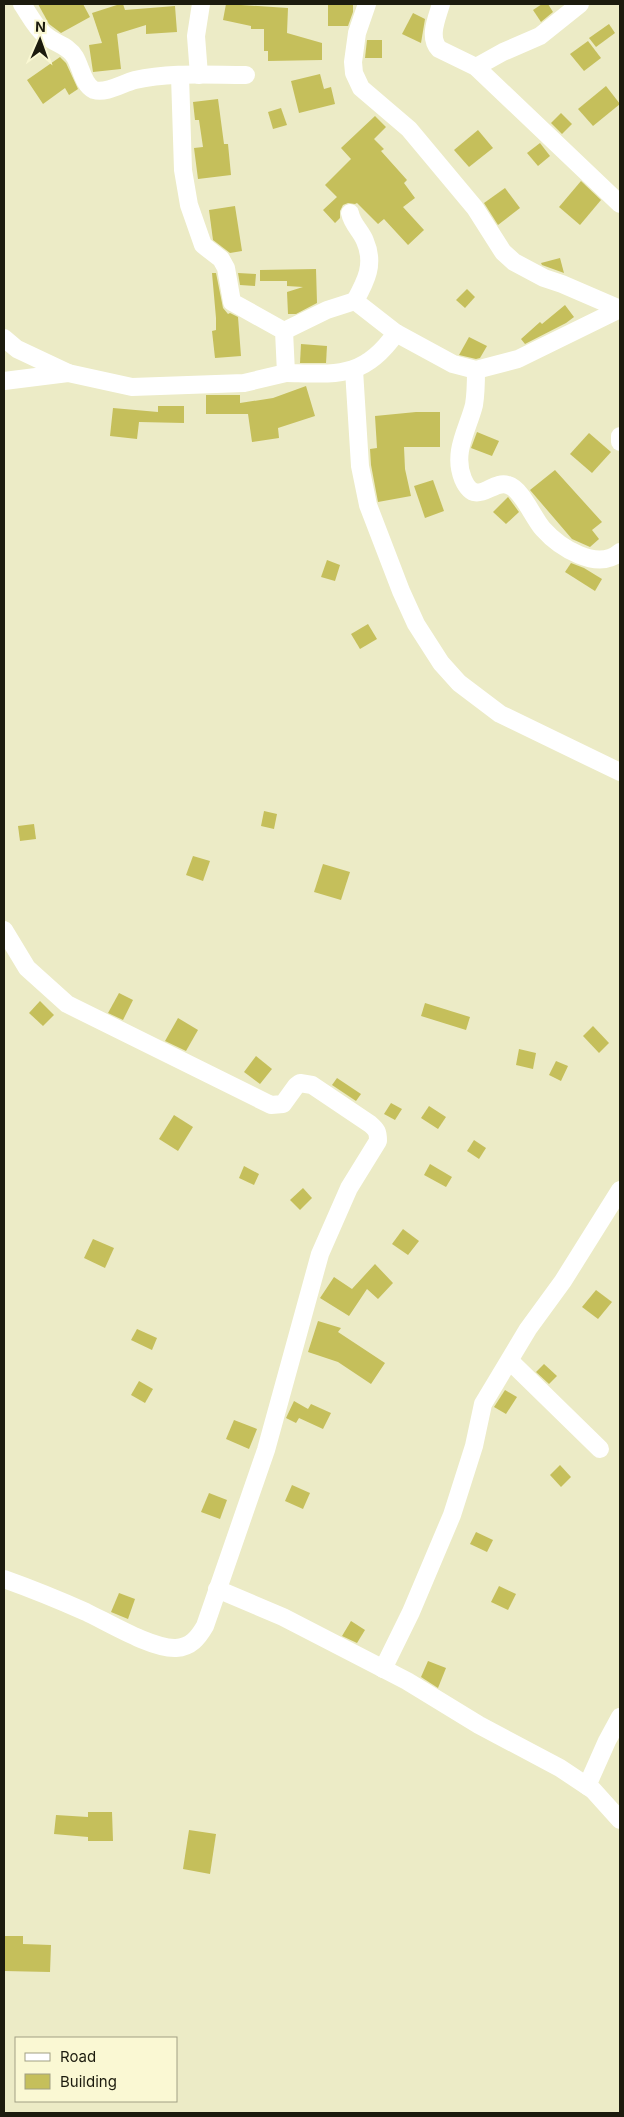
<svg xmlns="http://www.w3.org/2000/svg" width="624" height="2117" font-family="Inter,sans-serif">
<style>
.building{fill:#c5bf5b}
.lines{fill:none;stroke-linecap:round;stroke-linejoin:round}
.minor{stroke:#fff;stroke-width:18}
</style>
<rect width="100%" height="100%" fill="#ecebc6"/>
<g class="building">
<path d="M38,4H83L90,17L61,33L49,24Z"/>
<path d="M120,4H123L125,10L175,6L177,32L146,34V25L117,34L121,69L93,72L89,45L102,43L92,13Z"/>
<path d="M226,4L288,8L287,33L322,43V60L268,61V51H264V29H251V26L223,20Z"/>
<path d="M328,4H353V12L348,26H328Z"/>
<path d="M542,4H548L553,12L541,22L533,10Z"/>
<path d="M413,13L425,19L421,43L402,34Z"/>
<path d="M609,24L615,33L596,47L589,38Z"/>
<path d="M367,40H382V58H365Z"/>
<path d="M588,41L601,58L584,71L570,54Z"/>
<path d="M60,57L66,63L78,89L69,95L65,88L43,104L27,80Z"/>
<path d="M320,74L324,89L331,87L335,104L299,113L291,81Z"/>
<path d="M606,86L620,104L593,126L578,109Z"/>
<path d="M218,99L224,144H228L231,175L198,179L194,148L203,147L199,120H195L193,102Z"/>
<path d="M281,108L287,125L273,129L268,112Z"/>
<path d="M561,113L572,124L562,134L551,123Z"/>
<path d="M375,116L386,127L374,139L384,149L381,151L407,180L404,183L415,198L403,207L424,230L408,245L384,219L378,224L357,203L355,204L348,203L343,205L340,211V218L335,223L323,210L337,197L325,185L351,159L341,148Z"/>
<path d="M478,130L493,148L469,167L454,150Z"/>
<path d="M540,143L550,156L538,166L527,153Z"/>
<path d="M581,181L601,200L580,225L559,207Z"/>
<path d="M505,188L520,208L498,225L484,203Z"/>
<path d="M235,206L242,251L230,253L213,240L209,210Z"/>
<path d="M560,258L564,273L542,265L541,263Z"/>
<path d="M316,269L317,303L296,314H288L287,292L303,287L287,286V281H260V270Z"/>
<path d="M212,273H216L223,308L228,314L230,313L238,317L241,356L215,358L212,331L216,330V318Z"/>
<path d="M238,273L256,274L255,286L240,285Z"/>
<path d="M467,289L475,297L465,308L456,300Z"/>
<path d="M565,305L574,317L566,323L525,344L521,339L540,322L542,324Z"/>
<path d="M469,337L487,346L480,358L476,359L459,355Z"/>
<path d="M301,344L327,346L326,363H300Z"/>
<path d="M306,386L315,416L278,428L279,438L252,442L248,414H206V395H240V403L273,398Z"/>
<path d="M158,406H184V423L139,422L137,439L110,436L113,408L158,412Z"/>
<path d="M416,412H440V447H404L405,469L411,496L378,502L371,465L370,449L377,448L375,416Z"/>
<path d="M477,432L499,441L492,456L471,448Z"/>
<path d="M589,433L611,452L592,473L570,454Z"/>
<path d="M555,470L602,522L592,530L599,539L590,547L572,539L530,490Z"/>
<path d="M433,480L444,511L425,518L414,486Z"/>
<path d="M508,497L519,512L506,524L493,512Z"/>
<path d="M327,560L340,565L335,581L321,577Z"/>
<path d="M571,563L584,568L602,579L595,591L565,572Z"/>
<path d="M368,624L377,639L360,649L351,634Z"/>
<path d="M264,811L277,814L274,829L261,826Z"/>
<path d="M34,824L36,839L20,841L18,826Z"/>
<path d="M193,856L210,861L203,881L186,875Z"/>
<path d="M323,864L350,872L341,900L314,892Z"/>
<path d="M119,993L133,1000L123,1020L108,1013Z"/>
<path d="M40,1001L54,1015L43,1026L29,1013Z"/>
<path d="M425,1003L470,1017L466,1030L421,1016Z"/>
<path d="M178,1018L198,1030L186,1051L165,1041Z"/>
<path d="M593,1026L609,1043L599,1053L583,1036Z"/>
<path d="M519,1049L536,1053L533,1069L516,1065Z"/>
<path d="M256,1056L272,1069L260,1084L244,1072Z"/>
<path d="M556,1061L568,1066L561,1081L549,1075Z"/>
<path d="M337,1078L361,1094L356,1101L332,1085Z"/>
<path d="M391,1103L402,1109L395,1120L384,1114Z"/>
<path d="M429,1106L446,1117L438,1129L421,1118Z"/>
<path d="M174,1115L193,1127L178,1151L159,1139Z"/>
<path d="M474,1140L486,1148L479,1159L467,1151Z"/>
<path d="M430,1164L452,1177L446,1187L424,1175Z"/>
<path d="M244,1166L259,1174L254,1185L239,1178Z"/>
<path d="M303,1188L312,1198L300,1210L290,1200Z"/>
<path d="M403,1229L419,1241L408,1255L392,1244Z"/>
<path d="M93,1239L114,1248L105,1268L84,1258Z"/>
<path d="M375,1264L393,1283L378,1299L367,1289L349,1316L320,1298L334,1277L352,1289Z"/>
<path d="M596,1290L612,1302L598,1319L582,1307Z"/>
<path d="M318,1321L341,1328L338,1332L385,1363L371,1384L338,1362L308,1352Z"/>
<path d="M137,1329L157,1338L152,1350L131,1340Z"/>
<path d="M544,1364L557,1376L549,1384L536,1372Z"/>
<path d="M139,1381L153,1389L145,1403L131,1395Z"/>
<path d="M505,1390L517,1397L506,1414L494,1407Z"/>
<path d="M294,1401L308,1409L311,1404L331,1413L323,1429L299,1418L296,1423L286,1418Z"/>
<path d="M234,1420L257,1429L249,1449L226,1439Z"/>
<path d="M560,1465L571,1477L561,1487L550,1475Z"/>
<path d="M292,1485L310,1493L303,1509L285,1501Z"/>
<path d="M209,1493L227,1500L220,1519L201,1512Z"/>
<path d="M476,1532L493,1540L487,1552L470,1544Z"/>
<path d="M499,1586L516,1594L508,1610L491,1602Z"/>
<path d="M119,1593L135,1599L128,1619L111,1612Z"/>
<path d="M351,1621L365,1630L357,1643L342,1636Z"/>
<path d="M428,1661L446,1668L438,1688L421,1677Z"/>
<path d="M88,1812H112L113,1841H88V1837L54,1834L56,1815L88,1817Z"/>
<path d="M189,1830L216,1834L210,1874L183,1869Z"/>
<path d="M4,1936H23V1944L51,1945L50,1972L4,1971Z"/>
</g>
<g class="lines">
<g class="minor">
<path d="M22,4C29,14 35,27 45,35C55,44 68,45 75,57C81,67 83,85 94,90C106,94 123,83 135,80C170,72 210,75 246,75"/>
<path d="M367,4L357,33L353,62L354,73L361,88L409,129L475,208L503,252L514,262L544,278L562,284L620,309"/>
<path d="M441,4C437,18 428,37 439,49L476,67L620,204"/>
<path d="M476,67L503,52L540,36L580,4"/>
<path d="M199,75L196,36L201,4"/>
<path d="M350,213C352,224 361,231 365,241C375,264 366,281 355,301"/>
<path d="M284,331L327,310L355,301L396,333L453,364L476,370L518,359L620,309"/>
<path d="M4,338L17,349L68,373"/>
<path d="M354,370L360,466L368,505L401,591L416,624L441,663L459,683L500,714L620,772"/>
<path d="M476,370C476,382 476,393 474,405C468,429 452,452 463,479C476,509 492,479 508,485C522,489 533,518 543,529C559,547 597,572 620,552"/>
<path d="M286,373C337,374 364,379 396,333"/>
<path d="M4,381L68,373L132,387L244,383L286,373L284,331L232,302L226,268L221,259L203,245L189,205L183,170L180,76"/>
<path d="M620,436V442"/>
<path d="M4,930L27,968L67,1004L271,1105L283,1104L296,1086L300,1083L312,1085L370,1124C377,1130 378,1132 378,1141L349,1188L320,1254L266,1450L205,1626C198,1638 191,1647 176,1648C152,1649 109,1623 86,1612C59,1600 32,1589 4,1579"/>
<path d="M510,1361L600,1449"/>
<path d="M217,1589L283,1617L407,1681L479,1725L560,1768L593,1790L620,1820"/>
<path d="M383,1669L411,1612L452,1515L474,1446L483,1404L528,1329L563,1281L620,1190"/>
<path d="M587,1786L607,1741L620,1717"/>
</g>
</g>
<rect width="624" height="2117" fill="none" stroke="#1c1b0e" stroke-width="10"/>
<rect x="15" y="2037" width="162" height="65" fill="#faf8d3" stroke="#a1a084"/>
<rect x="25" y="2053" width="25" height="8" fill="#ffffff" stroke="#a1a084"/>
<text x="60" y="2062" font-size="15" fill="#1c1b0e">Road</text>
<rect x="25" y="2074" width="25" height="15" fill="#c5bf5b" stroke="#a1a084"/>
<text x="60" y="2087" font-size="15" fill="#1c1b0e">Building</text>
<g transform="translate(40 40) rotate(2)" stroke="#faf8d3" stroke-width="4" paint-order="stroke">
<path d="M0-4L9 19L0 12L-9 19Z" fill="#1c1b0e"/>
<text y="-8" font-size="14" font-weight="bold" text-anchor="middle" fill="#1c1b0e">N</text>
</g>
</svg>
